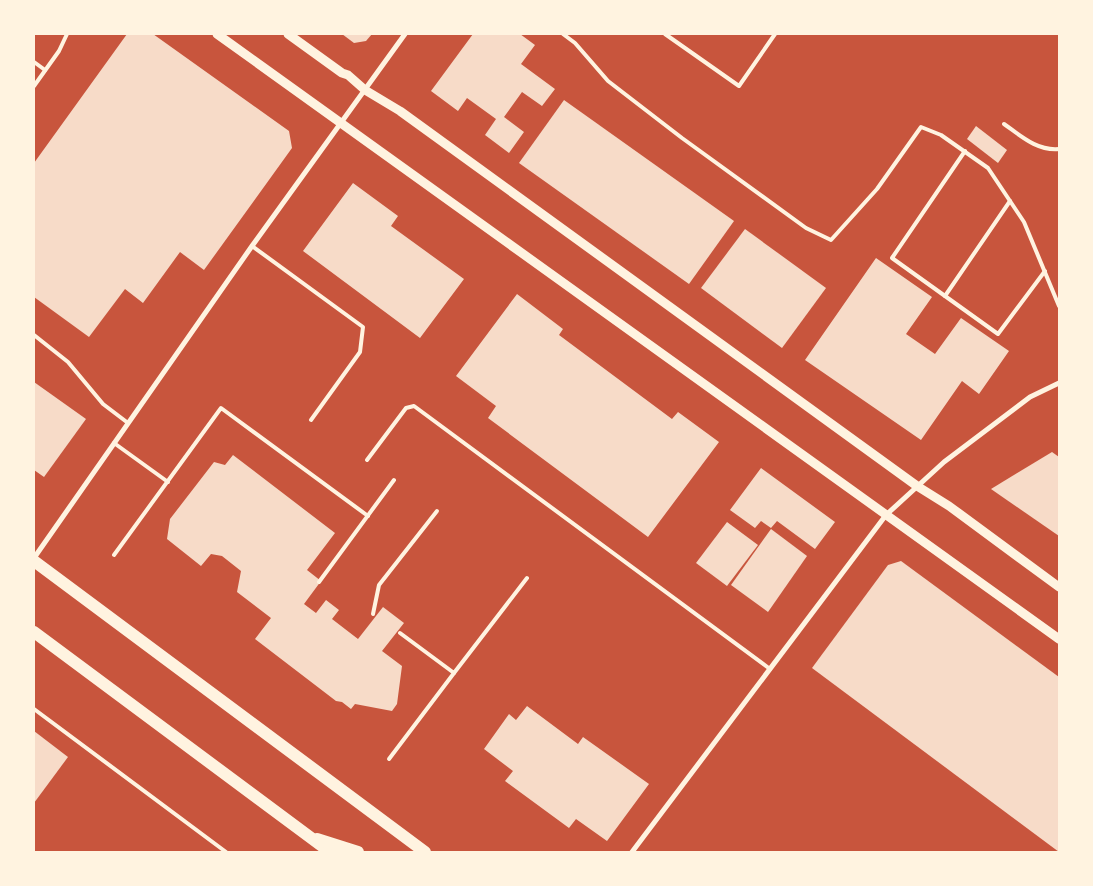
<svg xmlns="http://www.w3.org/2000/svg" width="1093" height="886" font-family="'Times New Roman',serif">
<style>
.building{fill:#f7dbc8}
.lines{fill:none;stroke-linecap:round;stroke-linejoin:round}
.service{stroke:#fff3e0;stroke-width:4}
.minor{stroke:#fff3e0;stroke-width:5}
.tertiary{stroke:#fff3e0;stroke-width:9}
.primary{stroke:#fff3e0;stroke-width:12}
</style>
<rect width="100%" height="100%" fill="#c8553d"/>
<g class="building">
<path d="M127,34H153L289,131L292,148L204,270L180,252L143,303L125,289L89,337L34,297V163Z"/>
<path d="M342,34H372L366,41L354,43Z"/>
<path d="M473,34H520L535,45L521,64L555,89L542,106L522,92L504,117L524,132L509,153L485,135L496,119L467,98L458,111L431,91Z"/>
<path d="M564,100L734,221L689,284L519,163Z"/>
<path d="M976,126L1007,150L998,163L967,139Z"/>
<path d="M353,183L398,216L391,226L464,279L420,338L303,251Z"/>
<path d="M745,229L826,288L782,348L701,288Z"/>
<path d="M876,258L932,297L906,334L935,354L961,318L1009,351L979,394L962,381L921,440L805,360Z"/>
<path d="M517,294L563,329L559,335L672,419L678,412L719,442L648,537L488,418L496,406L456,376Z"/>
<path d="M34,382L86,419L44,477L34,470Z"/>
<path d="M1052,452L1059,457V536L991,489Z"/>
<path d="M233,455L335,533L307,570L321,581L304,604L316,613L326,600L339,610L332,619L358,639L383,607L404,623L382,651L402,666L397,704L392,711L355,704L351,709L342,702L336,701L255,639L271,618L237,592L241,571L222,556L211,554L201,566L167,539L170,519L214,462L225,465Z"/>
<path d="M761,468L835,522L815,549L777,521L771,528L761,521L755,528L730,510Z"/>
<path d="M727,522L758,545L727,586L696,563Z"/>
<path d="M771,529L807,556L768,612L731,585Z"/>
<path d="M901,561L1059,677V852L812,668L888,565Z"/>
<path d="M527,706L578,744L583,737L649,784L607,841L576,819L569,828L505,781L513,771L484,749L509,714L516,720Z"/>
<path d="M34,731L68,757L34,803Z"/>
</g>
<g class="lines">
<g class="service">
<path d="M563,34L575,43L608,81L682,138L806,228L831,240L877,189L921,127L941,135L988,168L1024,222L1059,306"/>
<path d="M665,34L739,86L775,34"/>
<path d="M34,62L45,70"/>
<path d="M34,86L59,51L67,34"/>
<path d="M1004,124C1021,136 1037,151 1059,149"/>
<path d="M965,151L892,258L998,334L1045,271"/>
<path d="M252,246L363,327L360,352L311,420"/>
<path d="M945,296L1010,201"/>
<path d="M34,335L68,362L103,404L128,423"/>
<path d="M114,443L168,482"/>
<path d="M367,460L406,408L414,406L770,669"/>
<path d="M114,555L221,408L368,516"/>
<path d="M319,582L394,480"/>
<path d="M373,614L379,585L437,511"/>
<path d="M400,633L454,673L527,578"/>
<path d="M34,709L226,852"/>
<path d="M389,759L454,673"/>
</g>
<g class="minor">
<path d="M34,558L252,246L405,34"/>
<path d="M632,852L886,515L944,462L1030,397L1059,383"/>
</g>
<g class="tertiary">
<path d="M217,34L1059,639"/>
<path d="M288,34L342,73L348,75L365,90L400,111L917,486L949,506L1059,587"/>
</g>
<g class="primary">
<path d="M34,561L425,852"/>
<path d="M34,632L330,852"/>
<path d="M317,839L358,852"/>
</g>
</g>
<rect width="1093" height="886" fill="none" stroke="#fff3e0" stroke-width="70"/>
</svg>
